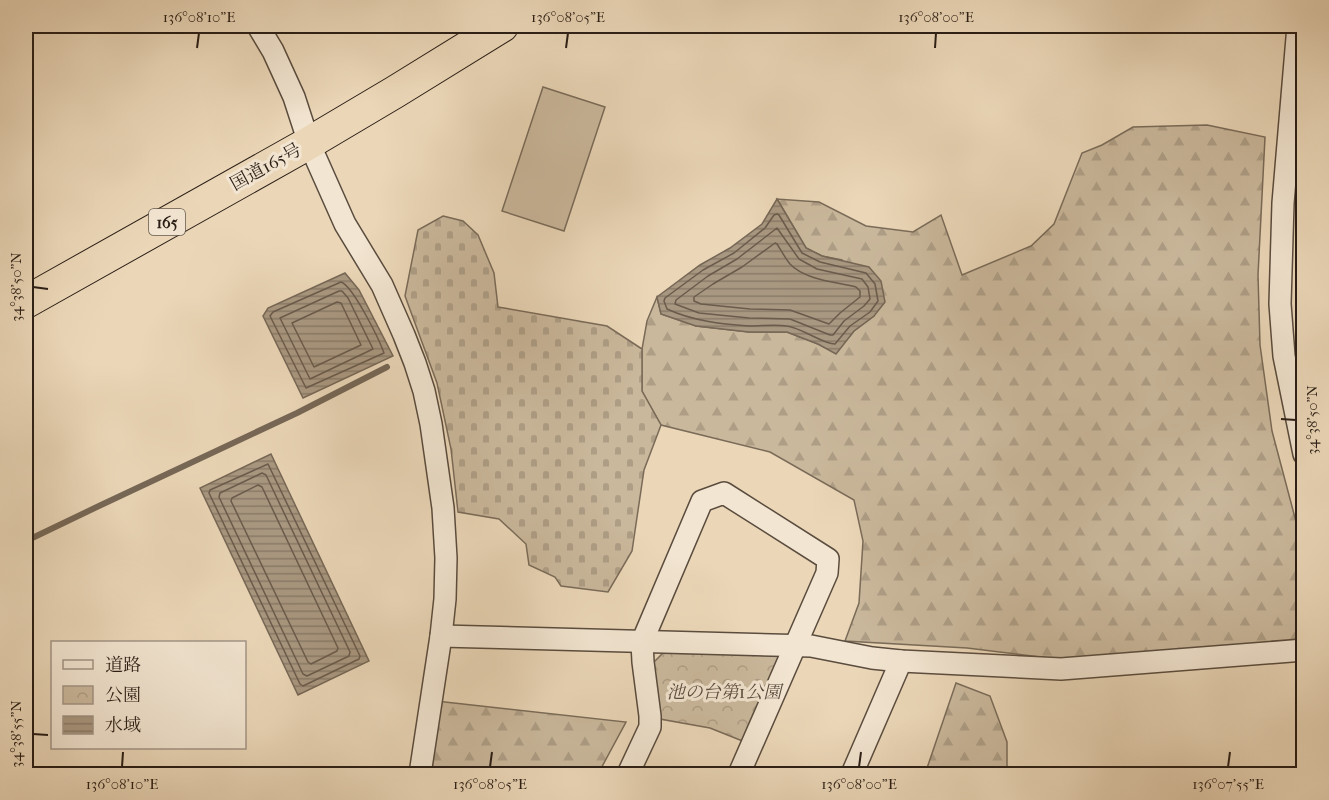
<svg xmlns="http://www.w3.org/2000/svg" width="1329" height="800" font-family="'IM FELL French Canon','Noto Serif JP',serif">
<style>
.forest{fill:url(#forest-firs);stroke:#7a6b59;stroke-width:1.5}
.cemetery{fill:url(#cemetery-stones);stroke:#7a6b59;stroke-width:1.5}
.park{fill:url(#park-crowns);stroke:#7a6b59;stroke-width:1.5}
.pitch{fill:#cab89c;stroke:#7a6b59;stroke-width:1.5}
.water{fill:url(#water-rules);stroke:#766756;stroke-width:1.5}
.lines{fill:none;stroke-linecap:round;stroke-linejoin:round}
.shore{stroke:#6a5b4c;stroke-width:1.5}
.stream{stroke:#766756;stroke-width:6}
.minor-casing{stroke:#5a4c3e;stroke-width:24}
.highway-casing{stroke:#2a1e16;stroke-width:34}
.minor{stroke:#f2e5d1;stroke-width:21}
.highway{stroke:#ebd7b8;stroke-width:32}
.ticks{fill:none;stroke:#2a1e16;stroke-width:2}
.labels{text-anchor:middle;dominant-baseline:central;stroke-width:6;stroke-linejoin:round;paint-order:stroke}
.shield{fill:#f2e5d1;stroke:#665a4e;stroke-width:1.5}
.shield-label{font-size:16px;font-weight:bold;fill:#2a1e16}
.street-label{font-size:18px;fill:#2a1e16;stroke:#f2e5d1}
.park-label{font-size:18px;font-style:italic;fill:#5a4c3e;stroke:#f2e5d1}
.neatline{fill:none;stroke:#2a1e16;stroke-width:2}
.ticks-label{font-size:15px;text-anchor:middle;fill:#2a1e16}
</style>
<defs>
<pattern id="forest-firs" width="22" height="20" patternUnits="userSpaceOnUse" patternTransform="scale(1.5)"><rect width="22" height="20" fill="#cab89c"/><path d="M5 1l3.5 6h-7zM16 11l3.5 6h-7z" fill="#ae9e86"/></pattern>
<pattern id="cemetery-stones" width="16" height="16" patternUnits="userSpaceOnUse" patternTransform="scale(1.5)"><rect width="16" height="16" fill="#cab89c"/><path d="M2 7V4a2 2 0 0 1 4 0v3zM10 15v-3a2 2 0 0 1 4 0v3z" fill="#ae9e86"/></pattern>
<pattern id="park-crowns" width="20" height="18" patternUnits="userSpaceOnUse" patternTransform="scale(1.5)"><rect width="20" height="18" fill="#cab89c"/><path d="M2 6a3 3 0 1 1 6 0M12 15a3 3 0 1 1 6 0" fill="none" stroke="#ae9e86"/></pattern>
<pattern id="water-rules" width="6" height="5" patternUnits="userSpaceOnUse" patternTransform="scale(1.5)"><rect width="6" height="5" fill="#a99881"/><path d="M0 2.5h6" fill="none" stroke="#8a7b69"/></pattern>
</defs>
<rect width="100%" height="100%" fill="#ebd7b8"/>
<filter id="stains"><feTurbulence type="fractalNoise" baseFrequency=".00333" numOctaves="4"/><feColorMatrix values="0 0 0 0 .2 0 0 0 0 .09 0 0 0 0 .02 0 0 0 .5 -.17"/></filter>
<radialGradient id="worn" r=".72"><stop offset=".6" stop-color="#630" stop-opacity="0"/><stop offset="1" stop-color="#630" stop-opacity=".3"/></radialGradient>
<g class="forest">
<path d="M1207,125L1265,137L1258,275L1260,345L1272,431L1303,548V642L1056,659L967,648L845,641L859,603L863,541L854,500L770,452L661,425L642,391V349L647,321L657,297L661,314L696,326L749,332H787L818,344L836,353L854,331L874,316L842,260L822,256L806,248L777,199L819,202L866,226L913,232L941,215L962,275L1031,246L1054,224L1082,153L1102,145L1133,127Z"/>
<path d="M956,683L990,696L1007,742V774H925Z"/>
<path d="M436,701L626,722L598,774H427Z"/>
</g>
<path class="cemetery" d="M443,216L463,221L478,235L494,273L498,307L607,326L642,349V391L661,425L644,470L632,551L608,592L561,586L555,577L529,565L526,544L499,519L458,512L451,449L437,383L405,296L418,230Z"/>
<path class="park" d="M663,653L778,655L781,662L745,742L710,728L660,719L653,663Z"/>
<path class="pitch" d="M543,87L605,107L564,231L502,211Z"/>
<g class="water">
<path d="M777,199L806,248L822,256L869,267L881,281L885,302L874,316L854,331L836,354L818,344L787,332H749L696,326L661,314L657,297L700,265L730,248L762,224Z"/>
<path d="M345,273L359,290L393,356L303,398L263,316L268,308Z"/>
<path d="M271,454L369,661L298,695L200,488Z"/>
</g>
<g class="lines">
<g class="shore">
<path d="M777,214L779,215L802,253L820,262L866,273L875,284L878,301L870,312L850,326L835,344C823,344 802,328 787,326C775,324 762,326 749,326C721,324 693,321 667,309L664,301L665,298L703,270L734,253L765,228L774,215Z"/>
<path d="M777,228L799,259L817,269L862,279L868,287L870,299L864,306L844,321L833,335H830L790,319L749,318L699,313L675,304L676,300L708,276L737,259Z"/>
<path d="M775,243L777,244C781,250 785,258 790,264C805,280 836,282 856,287L860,291V297L840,313L829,324L790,310L750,309L701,304L694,301V297L713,284L742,267Z"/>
<path d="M341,282C353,286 379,339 384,353L306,388L270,316L273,312Z"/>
<path d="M339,291H342L348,298L373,349L310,379L280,318Z"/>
<path d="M337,302L341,303L361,345L314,367L292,323Z"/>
<path d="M268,464L360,656L359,659L303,686L300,684L209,493L210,490Z"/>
<path d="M262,473L266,475L350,652L349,656L307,676L303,674L219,497L220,493Z"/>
<path d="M258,485L262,487L338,648L337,651L311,664L308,662L231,501L232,498Z"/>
</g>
<path class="stream" d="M26,541L101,505L297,413L387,367"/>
<defs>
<g id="minor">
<path d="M258,26L273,51L294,97L309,143L345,224L382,285L404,335L415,363L424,391L431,424L443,508L446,558L445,599L441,636L420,774"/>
<path d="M1298,26L1283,203L1280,304L1284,356L1304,454"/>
<path d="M441,636L811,646L872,658L901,661L1061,669L1304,650"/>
<path d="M628,774L650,727V716L643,662L642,642L702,501L724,493L828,559L827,573L739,774"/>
<path d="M852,774L901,661"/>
</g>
<path id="highway" d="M26,302L309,143L395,92L502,26"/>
</defs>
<use href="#minor" class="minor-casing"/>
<use href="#highway" class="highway-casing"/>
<use href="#minor" class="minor"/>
<use href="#highway" class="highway"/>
</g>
<path class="ticks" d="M197,48L199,33M566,48L568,33M935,48L936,33M33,287L48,289M1281,419L1296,420M33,734L48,735M122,767L123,752M490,767L492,752M859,767L861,752M1228,767L1230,752"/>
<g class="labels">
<rect class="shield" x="149" y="209" width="36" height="26" rx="4.5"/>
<g class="shield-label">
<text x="167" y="222">165</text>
</g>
<g class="street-label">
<text transform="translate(266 167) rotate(-29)">国道165号</text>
</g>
<g class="park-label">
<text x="724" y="692">池の台第1公園</text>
</g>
</g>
<rect width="1329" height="800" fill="none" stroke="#ebd7b8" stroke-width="66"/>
<rect x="51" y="641" width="195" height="108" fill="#f2e5d1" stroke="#a29586" stroke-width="1.5"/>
<rect x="63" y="660" width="30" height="9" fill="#f2e5d1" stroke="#a29586" stroke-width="1.5"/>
<text x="105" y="671" font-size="18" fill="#2a1e16">道路</text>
<rect x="63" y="686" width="30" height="18" fill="url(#park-crowns)" stroke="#a29586" stroke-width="1.5"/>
<text x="105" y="701" font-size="18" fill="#2a1e16">公園</text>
<rect x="63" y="716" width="30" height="18" fill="url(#water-rules)" stroke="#a29586" stroke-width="1.5"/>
<text x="105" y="731" font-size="18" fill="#2a1e16">水域</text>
<rect x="33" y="33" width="1263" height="734" class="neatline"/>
<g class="ticks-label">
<text x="199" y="22">136°08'10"E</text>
<text x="568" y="22">136°08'05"E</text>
<text x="936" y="22">136°08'00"E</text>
<text transform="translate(16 287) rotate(-90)" y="5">34°38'50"N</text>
<text transform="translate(1312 420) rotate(-90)" y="5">34°38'50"N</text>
<text transform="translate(16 734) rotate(-90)" y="5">34°38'55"N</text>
<text x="122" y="789">136°08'10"E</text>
<text x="490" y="789">136°08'05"E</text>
<text x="859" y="789">136°08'00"E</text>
<text x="1228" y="789">136°07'55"E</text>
</g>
<rect width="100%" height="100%" filter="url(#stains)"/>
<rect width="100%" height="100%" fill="url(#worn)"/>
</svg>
